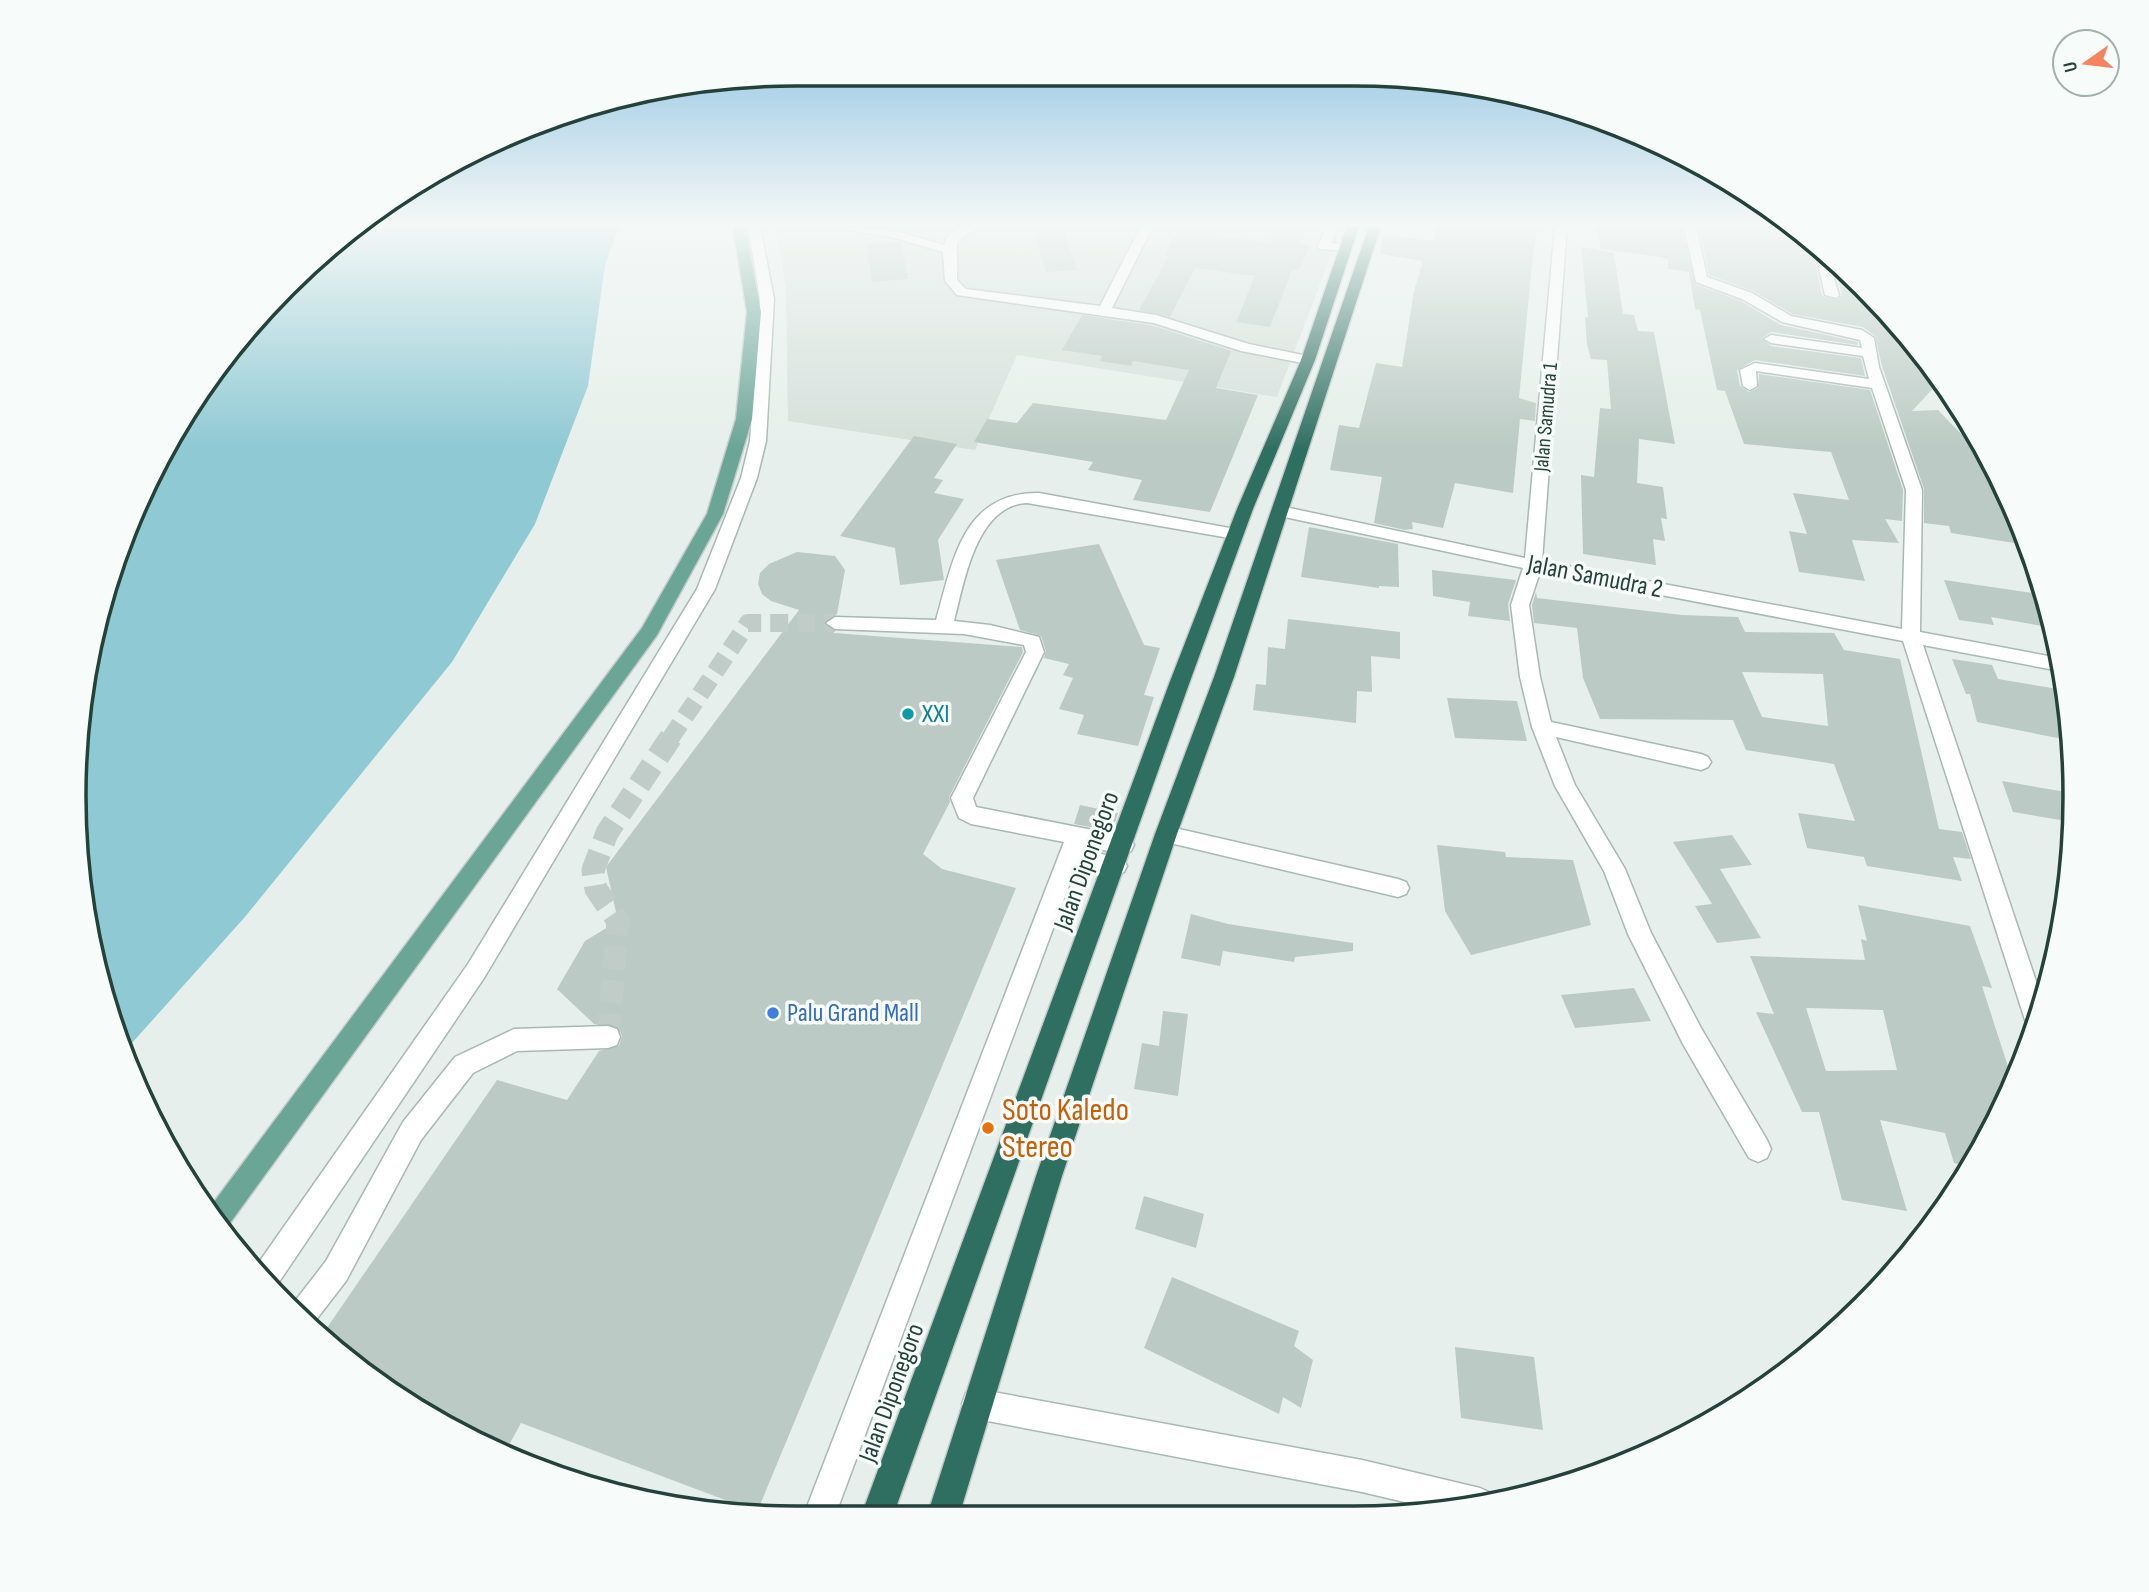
<svg xmlns="http://www.w3.org/2000/svg" width="2149" height="1592" font-family="'Sofia Sans Condensed',sans-serif">
<style>
.built{fill:#d4dfda}
.water{fill:#8ec9d4}
.building{fill:#bbcac4;fill-rule:evenodd}
.lines{fill:none;stroke-linecap:round;stroke-linejoin:round}
.minor-tunnel-far1{stroke:#bfccc8;stroke-width:18;stroke-dasharray:18 9;stroke-linecap:butt}
.minor-tunnel{stroke:#bfccc8;stroke-width:23;stroke-dasharray:23 11;stroke-linecap:butt}
.minor-casing{stroke:#a8b8b2;stroke-width:3}
.major-casing{stroke:#c2cac8;stroke-width:3}
.highway-casing{stroke:#c2cac8;stroke-width:3}
.minor{fill:#fff;fill-rule:evenodd}
.major{fill:#6aa596;fill-rule:evenodd}
.highway{fill:#2f6f62;fill-rule:evenodd}
.culture-dot{fill:#0f9aa8;stroke:#f7fbf9;stroke-width:2.5}
.shop-dot{fill:#3f7fe0;stroke:#f7fbf9;stroke-width:2.5}
.food-dot{fill:#e8710a;stroke:#f7fbf9;stroke-width:2.5}
.labels{text-anchor:middle;dominant-baseline:central;stroke-width:7;stroke-linejoin:round;paint-order:stroke}
.far-street-label{font-size:21px;fill:#24423a;stroke:#f7fbf9}
.street-label{font-size:26px;fill:#24423a;stroke:#f7fbf9}
.culture-label{font-size:26px;fill:#0d838f;stroke:#f7fbf9;text-anchor:start}
.shop-label{font-size:26px;fill:#366cbe;stroke:#f7fbf9;text-anchor:start}
.near-food-label{font-size:32px;fill:#c56008;stroke:#f7fbf9;text-anchor:start}
.rim{fill:none;stroke:#24423a;stroke-width:3.5}
</style>
<rect width="100%" height="100%" fill="#e6efeb"/>
<path class="built" d="M776,226H1342L1277,397L1017,355L975,450L788,421L786,289Z"/>
<path class="water" d="M360,226H619L605,265L588,386L535,524L452,662L244,918L123,1053L80,890V701L112,564L148,477L253,320Z"/>
<g class="building">
<path d="M1182,226H1218L1213,235L1269,243L1276,226H1307L1300,245L1310,246L1298,271L1292,270L1270,327L1236,322L1255,276L1195,268L1170,317L1139,310L1169,256L1164,255Z"/>
<path d="M1437,226L1538,228L1534,244L1519,398L1536,403L1535,421L1520,419L1513,493L1455,483L1443,528L1412,522L1413,529L1405,530L1374,523L1382,477L1330,470L1339,425L1359,428L1376,363L1402,367L1414,291L1423,261L1380,254L1383,235L1433,241Z"/>
<path d="M1596,226H1682L1695,284L1741,301L1781,325L1858,342V345L1771,332L1762,338L1771,346L1861,358L1865,376L1755,360L1737,370L1740,386L1749,392L1758,388L1759,374L1870,390L1903,490L1902,521L1885,519L1899,543L1852,540L1865,581L1799,572L1789,531L1807,534L1793,493L1849,500L1831,452L1744,444L1725,391L1717,390L1700,310L1695,309L1689,272L1668,269V260L1661,257L1601,249Z"/>
<path d="M1699,226H1794L1810,238L1822,296L1838,300L1842,294L1830,253L1926,356L1941,380L1912,411L1938,410L1999,473L2027,545L1951,533L1949,526L1924,523V489L1882,366L1875,336L1863,327L1792,314L1753,291L1709,275Z"/>
<path d="M1062,227L1077,270L1046,272L1033,229Z"/>
<path d="M897,242L902,245L908,279L872,282L867,245Z"/>
<path d="M1581,247L1614,253L1623,314L1634,315L1638,331L1654,332L1675,444L1639,439L1637,483L1663,487L1667,519L1661,518L1665,541L1653,539L1656,565L1583,554L1581,475L1594,477L1600,408L1611,409L1607,360L1591,359L1587,344L1585,317L1588,318Z"/>
<path d="M1082,315L1153,326L1231,351L1216,388L1258,395L1210,512L1133,500L1142,480L1088,470L1093,462L974,442L987,419L1017,423L1033,403L1166,420L1189,370L1133,361L1131,366L1100,361L1102,356L1062,350Z"/>
<path d="M914,436L957,444L934,478L943,480L934,493L964,499L938,540L944,580L900,585L895,548L840,536Z"/>
<path d="M1309,527L1398,544L1399,587L1379,586V588L1301,577Z"/>
<path d="M1099,544L1144,645L1160,648L1144,695L1154,697L1138,746L1077,734L1084,715L1059,709L1073,678L1063,675L1069,664L1044,658L1046,651L1041,636L1020,630L996,560Z"/>
<path d="M797,552L835,556L845,570L837,614L824,622L834,633L1022,647L1023,652L949,797L950,802L923,854L942,869L1016,888L757,1512L521,1423L504,1454L476,1444L356,1369L322,1335L497,1080L567,1100L599,1051L619,1046L622,1036L618,1027L594,1024L557,989L585,941L618,921L606,867L799,610L771,601L762,594L758,584L760,573L769,564Z"/>
<path d="M1432,570L1516,580L1508,604L1510,621L1468,616L1470,602L1433,596Z"/>
<path d="M1944,580L2046,595L2054,628L1991,617L1994,625L1959,620Z"/>
<path d="M1536,592L1537,598L1682,615L1738,617L1745,632L1834,633L1844,650L1900,659L1939,829L1962,832L1971,859L1953,857L1962,881L1867,866L1864,857L1807,848L1798,813L1855,821L1834,764L1746,750L1733,720L1600,719L1583,678L1577,628L1534,623L1532,605ZM1742,672L1823,674L1828,726L1762,717Z"/>
<path d="M1288,619L1400,632V659L1371,656L1372,692L1357,691L1356,723L1253,710L1256,684L1266,685L1268,647L1285,649Z"/>
<path d="M1952,659L1992,665L1998,679L2064,690L2073,741L1977,722L1970,694H1966Z"/>
<path d="M1447,698L1517,701L1527,741L1455,738Z"/>
<path d="M2002,781L2072,793V822L2013,812Z"/>
<path d="M1080,805L1118,813L1112,831L1074,824Z"/>
<path d="M1732,835L1752,865L1720,869L1761,938L1717,943L1695,906L1712,904L1673,842Z"/>
<path d="M1437,845L1505,852L1506,857L1573,860L1591,925L1471,955L1445,911Z"/>
<path d="M1858,905L1970,926L1992,988L1982,986L2013,1082L1972,1167L1954,1163L1945,1133L1880,1120L1907,1211L1842,1200L1819,1112H1802L1756,1012L1774,1014L1750,956L1865,960L1861,939L1867,941ZM1806,1008L1883,1010L1897,1070L1826,1071Z"/>
<path d="M1191,914L1228,924L1353,943V951L1295,957L1294,962L1223,951L1220,966L1181,958Z"/>
<path d="M1634,988L1651,1021L1575,1028L1561,995Z"/>
<path d="M1163,1011L1188,1014L1178,1096L1134,1089L1142,1043L1159,1046Z"/>
<path d="M1144,1196L1204,1214L1196,1248L1135,1229Z"/>
<path d="M1172,1277L1299,1331L1294,1346L1313,1360L1301,1408L1283,1397L1279,1414L1144,1348Z"/>
<path d="M1455,1347L1534,1357L1543,1430L1461,1418Z"/>
</g>
<g class="lines">
<path class="minor-tunnel-far1" d="M670,739L748,623H835"/>
<path class="minor-tunnel" d="M608,1037L618,921L596,889L593,870L607,833L671,737"/>
<defs>
<g id="minor">
<path d="M748,226H760L774,299L766,441L757,478L715,589L484,978L275,1288L255,1268L468,964L697,589L741,478L750,441L760,299Z"/>
<path d="M828,226L896,231L944,245C950,223 977,226 995,226L972,231L957,242V280L966,289L1100,306L1141,226H1153L1112,308L1156,315L1249,344L1308,356L1315,360L1308,364L1241,351L1154,323L957,295L945,281L943,252L895,238Z"/>
<path d="M1327,226H1339L1332,243L1349,245V251L1320,249L1318,246Z"/>
<path d="M1555,226H1567L1542,561L1902,629L1906,490L1872,388L1756,371L1757,386L1750,390L1743,386L1740,370L1755,363L1869,379L1863,356L1771,343L1764,339L1771,335L1862,348L1860,340L1782,322L1742,299L1696,282L1684,226H1696L1707,277L1752,293L1791,316L1862,330L1874,338L1879,367L1922,490L1920,632L2059,658L2060,671L1923,645L2043,1002L2035,1033L2029,1031L2026,1023L1903,641L1540,572L1529,605L1540,677L1551,722L1701,754L1708,757L1711,762L1708,767L1701,770L1556,737L1575,785L1625,869L1651,933L1701,1028L1767,1140L1771,1149L1767,1158L1758,1162L1749,1158L1683,1044L1628,934L1604,871L1555,786L1532,727L1520,677L1511,605L1523,568L1280,516L1272,511L1280,506L1525,558Z"/>
<path d="M1813,241L1825,249L1839,295L1837,298L1825,295Z"/>
<path d="M1039,493L1235,529L1243,534L1235,539L1027,503C976,505 964,583 954,621L990,625L1039,637L1044,652L973,798L976,807L1123,836L1131,839L1134,845L1131,851L1123,854L1084,846L1083,849L1124,860L1127,866L1124,872L1116,875L1077,864L835,1516L803,1517L1064,842L971,824L959,818L951,798L1026,652L1024,645L964,634L835,629L826,623L835,617L936,620C953,560 963,492 1039,493Z"/>
<path d="M1166,826L1398,879L1406,882L1409,888L1406,894L1398,897L1166,842L1158,840L1155,834L1158,828Z"/>
<path d="M608,1026L617,1029L620,1037L617,1045L608,1048L517,1051L473,1073L421,1140L346,1281L312,1325L292,1305L326,1261L403,1122L455,1057L514,1029Z"/>
<path d="M977,1389L1362,1460L1480,1488L1491,1493L1494,1500L1447,1512L1362,1492L977,1419L966,1415L962,1404L966,1393Z"/>
</g>
<path id="major" d="M733,226H745L761,312L752,419L723,514L657,635L222,1234L208,1210L642,628L707,514L736,419L747,312Z"/>
<g id="highway">
<path d="M1347,226H1359L1315,360L1253,509L1189,684L893,1516H861L1169,684L1237,509L1301,360Z"/>
<path d="M1369,226H1381L1234,677L1177,834L1062,1176L959,1516H927L1036,1176L1155,834L1214,677Z"/>
</g>
</defs>
<use href="#minor" class="minor-casing"/>
<use href="#major" class="major-casing"/>
<use href="#highway" class="highway-casing"/>
<use href="#minor" class="minor"/>
<use href="#major" class="major"/>
<use href="#highway" class="highway"/>
</g>
<linearGradient id="sky" x2="0" y2="1"><stop stop-color="#84bce0"/><stop offset="0.5" stop-color="#f4f8f6"/><stop offset="1" stop-color="#f4f8f6" stop-opacity="0"/></linearGradient>
<rect width="2149" height="449" fill="url(#sky)"/>
<circle class="culture-dot" cx="908" cy="714" r="7"/>
<circle class="shop-dot" cx="773" cy="1013" r="7"/>
<circle class="food-dot" cx="988" cy="1128" r="7"/>
<g class="labels">
<g class="far-street-label">
<text transform="translate(1546 417) rotate(-85)">Jalan Samudra 1</text>
</g>
<g class="street-label">
<text transform="translate(1595 577) rotate(11)">Jalan Samudra 2</text>
<text transform="translate(1087 861) rotate(-70)">Jalan Diponegoro</text>
<text transform="translate(892 1393) rotate(-70)">Jalan Diponegoro</text>
</g>
<g class="culture-label">
<text x="922" y="714">XXI</text>
</g>
<g class="shop-label">
<text x="787" y="1013">Palu Grand Mall</text>
</g>
<g class="near-food-label">
<text x="1002" y="1110">Soto Kaledo<tspan x="1002" dy="37">Stereo</tspan></text>
</g>
</g>
<path d="M0 0H2149V1592H0ZM796 86H1353A710 710 0 0 1 2063 796V796A710 710 0 0 1 1353 1506H796A710 710 0 0 1 86 796V796A710 710 0 0 1 796 86Z" fill="#f7fbf9" fill-rule="evenodd"/>
<path class="rim" d="M796 86H1353A710 710 0 0 1 2063 796V796A710 710 0 0 1 1353 1506H796A710 710 0 0 1 86 796V796A710 710 0 0 1 796 86Z"/>
<g transform="translate(2086 63) rotate(256)"><circle r="33" fill="#f7fbf9" stroke="#a3b1ad" stroke-width="2"/>
<path d="M0-5L12 26L0 18L-12 26Z" fill="#f4845f"/>
<text y="-10" font-size="19" font-weight="bold" text-anchor="middle" fill="#24423a">U</text>
</g>
</svg>
